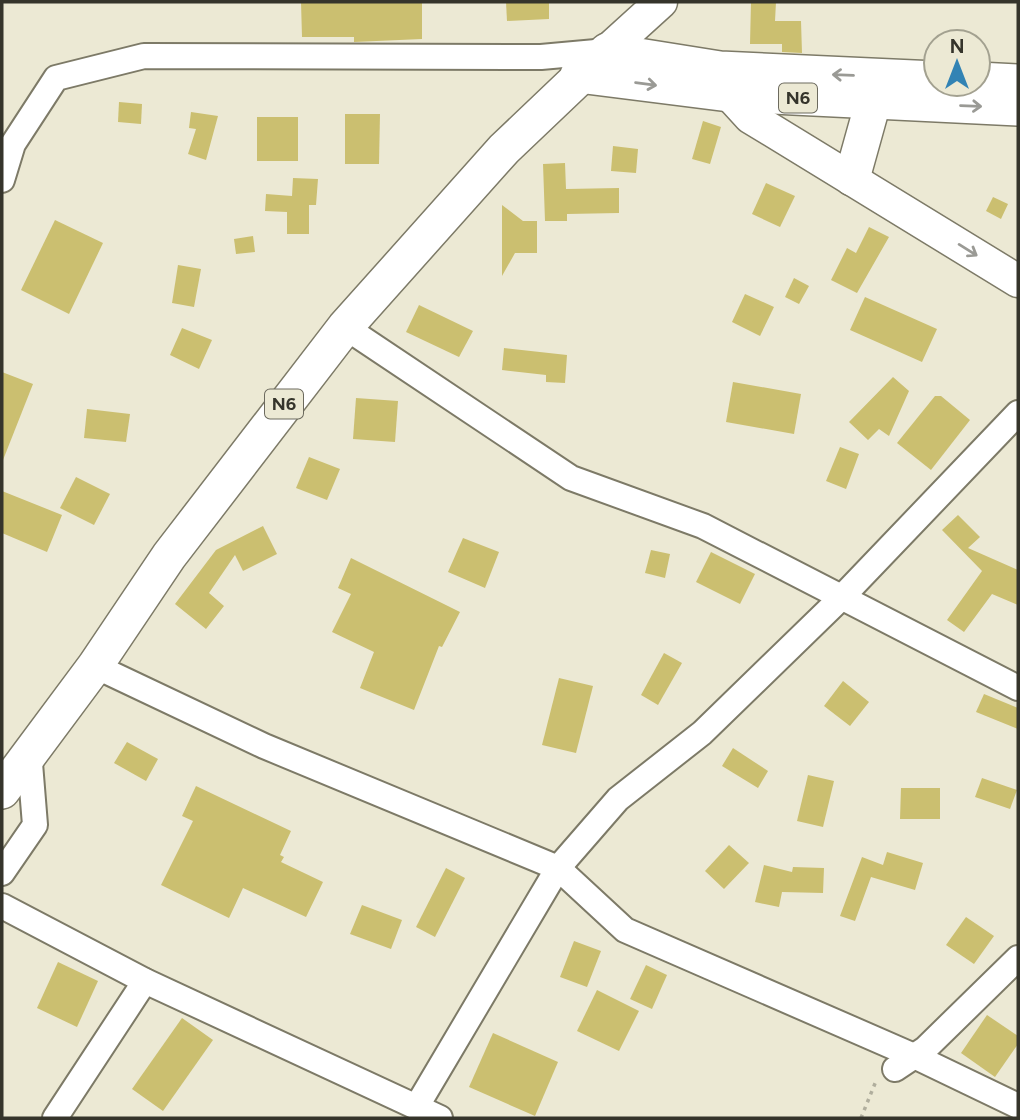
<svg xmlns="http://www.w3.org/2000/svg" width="1020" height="1120" font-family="Figtree,sans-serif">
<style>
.building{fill:#cbbf70}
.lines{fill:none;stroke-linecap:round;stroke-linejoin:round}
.minor-casing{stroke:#7d7a67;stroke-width:28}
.major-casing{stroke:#7d7a67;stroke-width:35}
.highway-casing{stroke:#7d7a67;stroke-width:38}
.path{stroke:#b0ae9d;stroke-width:3.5;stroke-dasharray:3.5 5;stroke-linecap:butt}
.minor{stroke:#fff;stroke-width:24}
.major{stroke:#fff;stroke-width:32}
.highway{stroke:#fff;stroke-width:35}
.oneway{stroke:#9a9a95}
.labels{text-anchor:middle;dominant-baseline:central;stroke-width:5;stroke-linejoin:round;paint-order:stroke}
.shield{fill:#ece9d4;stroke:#6c6a5e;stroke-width:2}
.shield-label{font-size:18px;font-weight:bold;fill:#35342b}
</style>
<rect width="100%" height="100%" fill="#ece9d4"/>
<g class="building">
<path d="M301,2H422V39L354,42V37H302Z"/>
<path d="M506,2H549V19L507,21Z"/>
<path d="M751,2H776L775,21H801L802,53L782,52V44H750Z"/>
<path d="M119,102L142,104L141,124L118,122Z"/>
<path d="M191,112L218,116L206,160L188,154L196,129L189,128Z"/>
<path d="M345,114H380L379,164H345Z"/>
<rect x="257" y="117" width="41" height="44"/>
<path d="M703,121L721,127L710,164L692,159Z"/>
<path d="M613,146L638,149L636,173L611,171Z"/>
<path d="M565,163L566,189L619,188V213L567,214V221H545L543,164Z"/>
<path d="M293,178L318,179L316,205H309V234H287V212L265,211L266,194L292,196Z"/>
<path d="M766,183L795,196L780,227L752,214Z"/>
<path d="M993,197L1008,204L1001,219L986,211Z"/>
<path d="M502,205L523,221H537V253H515L502,276Z"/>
<path d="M55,220L103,243L69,314L21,290Z"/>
<path d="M869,227L889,237L857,293L831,280L847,248L856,253Z"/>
<path d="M253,236L255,252L236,254L234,239Z"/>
<path d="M178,265L201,269L194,307L172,303Z"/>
<path d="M794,278L809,286L799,304L785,297Z"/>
<path d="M745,294L774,307L760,336L732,322Z"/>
<path d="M865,297L937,329L922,362L850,330Z"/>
<path d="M419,305L473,331L459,357L406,332Z"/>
<path d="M182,328L212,340L199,369L170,355Z"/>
<path d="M504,348L567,355L565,383L546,382V375L502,370Z"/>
<path d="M2,372L33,384L3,460H2Z"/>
<path d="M893,377L909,391L889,436L879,429L868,440L849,422Z"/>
<path d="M733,382L801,394L794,434L726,422Z"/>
<path d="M935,396H941L970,420L931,470L897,443Z"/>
<path d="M356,398L398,401L395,442L353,439Z"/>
<path d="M87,409L130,414L126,442L84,438Z"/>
<path d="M840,447L859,454L846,489L826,481Z"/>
<path d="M309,457L340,469L327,500L296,488Z"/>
<path d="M76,477L110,494L94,525L60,508Z"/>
<path d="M2,491L62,515L47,552L2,533Z"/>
<path d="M958,515L980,537L968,548L1018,570V605L992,594L964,632L947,620L982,571L942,530Z"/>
<path d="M263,526L277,554L243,571L235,555L209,593L224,606L206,629L175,604L216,550Z"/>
<path d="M463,538L499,552L485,588L448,572Z"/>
<path d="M651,550L670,554L665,578L645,573Z"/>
<path d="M711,552L755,574L740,604L696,582Z"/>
<path d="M351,558L460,612L442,647L439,646L414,710L360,688L374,652L332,632L351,594L338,588Z"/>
<path d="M664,653L682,663L658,705L641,695Z"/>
<path d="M559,678L593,686L576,753L542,745Z"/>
<path d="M843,681L869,702L850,726L824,706Z"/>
<path d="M984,694L1018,708V729L976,712Z"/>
<path d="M127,742L158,759L146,781L114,763Z"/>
<path d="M733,748L768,771L758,788L722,766Z"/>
<path d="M808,775L834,781L823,827L797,821Z"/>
<path d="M982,778L1017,790L1010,809L975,797Z"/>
<path d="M196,786L291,831L280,855L284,857L281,862L323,882L306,917L243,888L229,918L161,885L193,821L182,816Z"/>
<path d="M901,788H940V819H900Z"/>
<path d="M729,845L749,863L724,889L705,871Z"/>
<path d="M887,852L923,863L915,890L871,877L855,921L840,916L862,857L883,865Z"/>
<path d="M764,865L792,872L793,867L824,868L823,893L782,892L779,907L755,902Z"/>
<path d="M446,868L465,878L435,937L416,927Z"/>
<path d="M362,905L402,920L391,949L350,934Z"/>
<path d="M966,917L994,936L974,964L946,945Z"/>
<path d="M574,941L601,951L587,987L560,977Z"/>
<path d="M58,962L98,981L77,1027L37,1008Z"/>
<path d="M646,965L667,975L652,1009L630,999Z"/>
<path d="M597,990L639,1011L619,1051L577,1031Z"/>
<path d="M987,1015L1018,1036V1044L995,1077L961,1053Z"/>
<path d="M182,1018L213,1040L163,1111L132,1089Z"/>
<path d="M493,1033L558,1062L535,1116L469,1087Z"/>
</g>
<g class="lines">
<defs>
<g id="minor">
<path d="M2,180L13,144L56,78L144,56L541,57L607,51"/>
<path d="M345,327L571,478L703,526L1018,688"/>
<path d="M95,666L264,746L558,868L625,930L914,1056L1018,1106"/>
<path d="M2,873L35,825L29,751"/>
<path d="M2,906L145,981L440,1118"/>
<path d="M895,1069L925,1049L1018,958"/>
<path d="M417,1106L558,868L618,799L702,733L842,597L1018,413"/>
<path d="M55,1118L145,981"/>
</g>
<g id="major">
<path d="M607,51L661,2"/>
<path d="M723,77L729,94L750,117L1018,281"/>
</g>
<g id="highway">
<path d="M578,75L729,94L1018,108"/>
<path d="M978,80L1018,82"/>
<path d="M852,178L879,81"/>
<path d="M2,791L95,666L169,556L345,327L504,149L607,51L720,69L936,79"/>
</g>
</defs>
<use href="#minor" class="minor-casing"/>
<use href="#major" class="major-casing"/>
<use href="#highway" class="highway-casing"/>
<path class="path" d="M861,1118L876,1081"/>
<use href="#minor" class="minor"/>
<use href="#major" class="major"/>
<use href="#highway" class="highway"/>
</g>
<defs><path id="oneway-shaft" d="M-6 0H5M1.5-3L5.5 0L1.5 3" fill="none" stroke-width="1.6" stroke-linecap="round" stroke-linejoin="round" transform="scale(1.75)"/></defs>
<g class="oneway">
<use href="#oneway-shaft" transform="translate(843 75) rotate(-178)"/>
<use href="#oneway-shaft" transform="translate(646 84) rotate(7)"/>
<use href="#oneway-shaft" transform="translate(971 106) rotate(2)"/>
<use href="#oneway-shaft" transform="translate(968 250) rotate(32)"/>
</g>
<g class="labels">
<g class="shield">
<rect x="779" y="83.5" width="38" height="29" rx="5"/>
<rect x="265" y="389.5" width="38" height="29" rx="5"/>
</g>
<g class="shield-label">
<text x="798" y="98">N6</text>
<text x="284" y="404">N6</text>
</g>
</g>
<rect width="1020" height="1120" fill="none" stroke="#35342b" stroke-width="7"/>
<g transform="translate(957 63)"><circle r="33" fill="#ece9d4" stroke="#a3a190" stroke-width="2"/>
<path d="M0-5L12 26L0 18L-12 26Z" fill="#3283b4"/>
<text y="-10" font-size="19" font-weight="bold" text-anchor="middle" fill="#35342b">N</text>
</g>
</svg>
